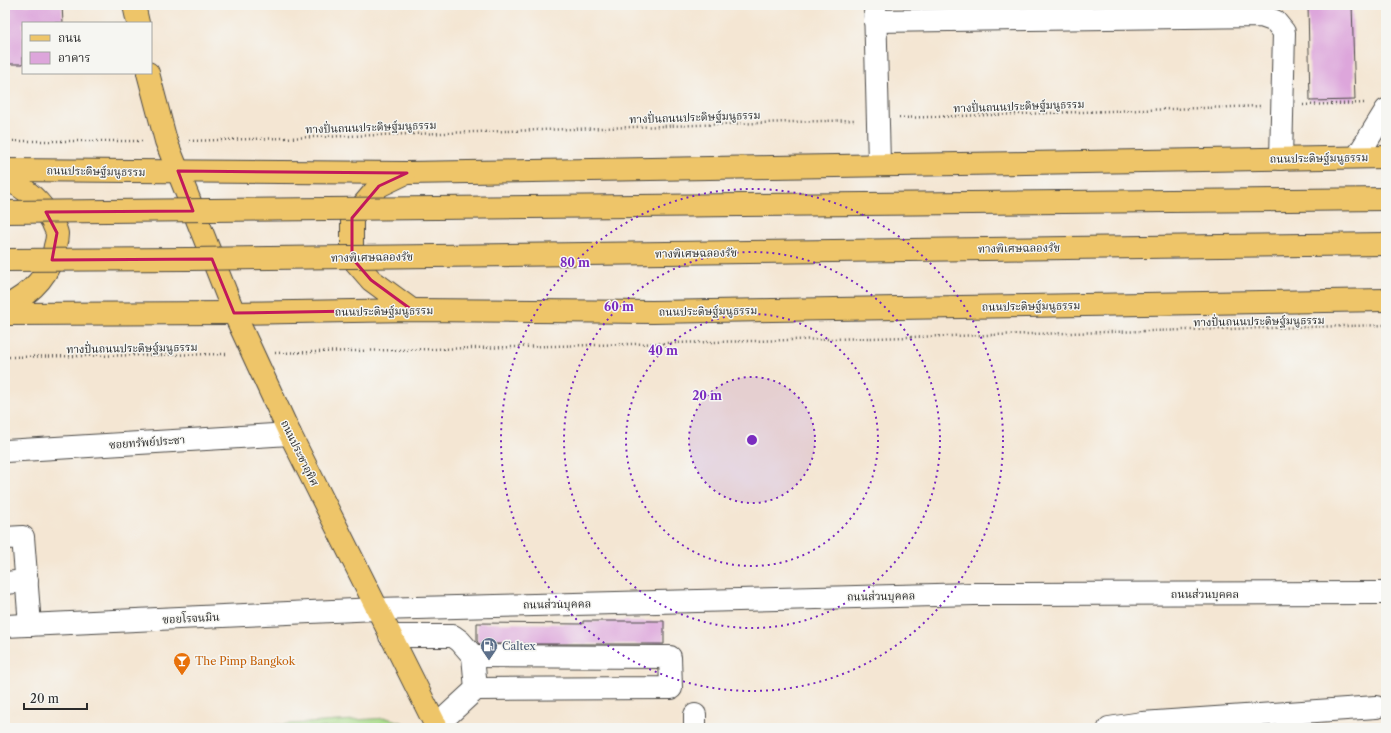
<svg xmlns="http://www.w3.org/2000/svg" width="1391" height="733" font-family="'Libre Caslon Text','Noto Serif Thai',serif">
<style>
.green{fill:#a9db8a;stroke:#6a835a}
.building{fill:#dda6db}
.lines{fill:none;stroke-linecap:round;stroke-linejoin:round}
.minor-casing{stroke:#494744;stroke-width:24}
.major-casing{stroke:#494744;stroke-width:24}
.path{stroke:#494744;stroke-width:2.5;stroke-dasharray:1 3;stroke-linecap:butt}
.minor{stroke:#fff;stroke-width:22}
.major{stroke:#eec569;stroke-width:22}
.highway-bridge-casing{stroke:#494744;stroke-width:24;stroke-linecap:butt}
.highway-bridge{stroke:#eec569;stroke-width:22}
.marked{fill:none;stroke:#c2185b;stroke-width:3;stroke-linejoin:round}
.ring{fill:none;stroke:#7b2cbf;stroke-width:2;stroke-dasharray:2 4}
.labels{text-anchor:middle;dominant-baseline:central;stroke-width:3;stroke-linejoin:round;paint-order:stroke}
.street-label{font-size:11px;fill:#2b2b2b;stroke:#f6f6f2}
.service-label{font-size:11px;fill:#4e5e75;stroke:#f6f6f2;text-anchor:start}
.food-label{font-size:11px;fill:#c56008;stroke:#f6f6f2;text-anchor:start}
.centre{fill:#7b2cbf;stroke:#f6f6f2;stroke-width:2}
.ring-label{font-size:12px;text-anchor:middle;font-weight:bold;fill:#7b2cbf;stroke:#f6f6f2;stroke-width:3;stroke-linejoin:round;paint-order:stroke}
</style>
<rect width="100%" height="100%" fill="#f6f6f2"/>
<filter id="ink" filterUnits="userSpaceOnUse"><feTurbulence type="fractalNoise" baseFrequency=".025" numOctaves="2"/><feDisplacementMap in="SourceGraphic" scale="8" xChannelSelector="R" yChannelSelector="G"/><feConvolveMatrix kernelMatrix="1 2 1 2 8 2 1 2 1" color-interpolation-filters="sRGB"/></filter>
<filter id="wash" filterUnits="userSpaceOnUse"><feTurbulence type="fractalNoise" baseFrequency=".012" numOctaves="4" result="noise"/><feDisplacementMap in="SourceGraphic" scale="16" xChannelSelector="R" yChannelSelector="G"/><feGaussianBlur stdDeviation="0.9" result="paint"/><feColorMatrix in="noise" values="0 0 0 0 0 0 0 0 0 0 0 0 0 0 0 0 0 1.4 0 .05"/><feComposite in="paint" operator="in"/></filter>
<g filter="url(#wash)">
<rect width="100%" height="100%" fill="#f4e6d3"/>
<path class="green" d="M387,718L404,723L406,728H226Z"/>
<g id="blocks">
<g class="building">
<path d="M5,5H62L63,23H23V64H5Z"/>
<path d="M1308,5H1352L1355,100L1310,101Z"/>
<path d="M583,621H664V644H479L477,641V623L583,624Z"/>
</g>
</g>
</g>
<g filter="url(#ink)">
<use href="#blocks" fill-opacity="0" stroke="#494744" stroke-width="1"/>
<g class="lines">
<defs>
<g id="minor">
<path d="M875,5L879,164"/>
<path d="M875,21L1261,16L1275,21L1284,32L1281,159"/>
<path d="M1357,157L1386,110"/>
<path d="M5,451L290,434"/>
<path d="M5,538L23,537L30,625"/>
<path d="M5,583L27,581"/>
<path d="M5,626L377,609L975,594L1386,593"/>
<path d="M390,636H453L460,641L473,656L476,689"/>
<path d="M695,715V728"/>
<path d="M436,726L476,689L671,688L670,657L473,656"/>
<path d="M1109,728L1142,723L1376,707"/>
</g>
<g id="major">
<path d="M134,5L138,23"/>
<path d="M148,73L166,141L234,313L290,434L437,728"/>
<path d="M5,170L407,173L1386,157"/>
<path d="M404,174L379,186L352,218V258L371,280L412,310"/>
<path d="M5,179C27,188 42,202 53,223C54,227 57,231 57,234C57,238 56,243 55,246C51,276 30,294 5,307"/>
<path d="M5,314L234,313L412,310L653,312L1386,300"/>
</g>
</defs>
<use href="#minor" class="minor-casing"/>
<use href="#major" class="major-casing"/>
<g class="path">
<path d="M1303,105L1366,103"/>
<path d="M899,118L1262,106"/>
<path d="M5,141H144"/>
<path d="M189,141L856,120"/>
<path d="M275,353L1386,325"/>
<path d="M5,357L228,354"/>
</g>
<use href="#minor" class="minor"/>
<use href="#major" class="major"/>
<defs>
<g id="highway-bridge">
<path d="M5,212L1386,199"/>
<path d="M5,260L190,259L1386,244"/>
</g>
</defs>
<use href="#highway-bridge" class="highway-bridge-casing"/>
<use href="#highway-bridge" class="highway-bridge"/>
</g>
</g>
<path class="marked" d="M178,171L407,173L379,186L352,218V258L371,280L412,310L234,313L212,259L52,260L57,233L46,212L193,211Z"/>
<circle cx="752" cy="440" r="63" fill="#7b2cbf" fill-opacity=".12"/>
<g class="ring">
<circle cx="752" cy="440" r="63"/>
<circle cx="752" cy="440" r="126"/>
<circle cx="752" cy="440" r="188"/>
<circle cx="752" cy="440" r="251"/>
</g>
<defs>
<symbol id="fuel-pin" viewBox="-11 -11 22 30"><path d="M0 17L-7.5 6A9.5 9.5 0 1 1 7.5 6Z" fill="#5c6f8a" stroke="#f6f6f2"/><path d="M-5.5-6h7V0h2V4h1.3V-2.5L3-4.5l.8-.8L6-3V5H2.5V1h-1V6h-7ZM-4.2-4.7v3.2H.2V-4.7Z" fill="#fff"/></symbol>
<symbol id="bar-pin" viewBox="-11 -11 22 30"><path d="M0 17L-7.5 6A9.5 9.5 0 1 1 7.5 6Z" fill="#e8710a" stroke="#f6f6f2"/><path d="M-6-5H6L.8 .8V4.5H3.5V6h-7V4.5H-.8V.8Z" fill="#fff"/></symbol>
</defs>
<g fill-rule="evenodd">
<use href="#fuel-pin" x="479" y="636" width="20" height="27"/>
<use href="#bar-pin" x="172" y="651" width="20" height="27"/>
</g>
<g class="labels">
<g class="street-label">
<text transform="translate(1019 106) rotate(-2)">ทางปั่นถนนประดิษฐ์มนูธรรม</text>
<text transform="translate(695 117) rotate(-2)">ทางปั่นถนนประดิษฐ์มนูธรรม</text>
<text transform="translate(371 127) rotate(-2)">ทางปั่นถนนประดิษฐ์มนูธรรม</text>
<text transform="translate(1319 158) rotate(-1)">ถนนประดิษฐ์มนูธรรม</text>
<text transform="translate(96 171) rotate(1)">ถนนประดิษฐ์มนูธรรม</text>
<text transform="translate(1019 248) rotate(-1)">ทางพิเศษฉลองรัช</text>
<text transform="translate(696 253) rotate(-1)">ทางพิเศษฉลองรัช</text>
<text transform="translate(372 257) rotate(-1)">ทางพิเศษฉลองรัช</text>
<text transform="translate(1031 306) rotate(-1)">ถนนประดิษฐ์มนูธรรม</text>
<text transform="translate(384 311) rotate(-1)">ถนนประดิษฐ์มนูธรรม</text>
<text transform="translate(708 311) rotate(-1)">ถนนประดิษฐ์มนูธรรม</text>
<text transform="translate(1259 321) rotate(-1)">ทางปั่นถนนประดิษฐ์มนูธรรม</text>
<text transform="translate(132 348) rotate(-1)">ทางปั่นถนนประดิษฐ์มนูธรรม</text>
<text transform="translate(147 442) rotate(-4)">ซอยทรัพย์ประชา</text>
<text transform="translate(300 453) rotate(64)">ถนนประชาอุทิศ</text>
<text x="1205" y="594">ถนนส่วนบุคคล</text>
<text transform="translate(881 596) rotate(-1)">ถนนส่วนบุคคล</text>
<text transform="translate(557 604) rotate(-1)">ถนนส่วนบุคคล</text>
<text transform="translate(191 618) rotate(-3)">ซอยโรจนมิน</text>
</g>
<g class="service-label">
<text x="502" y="646">Caltex</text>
</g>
<g class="food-label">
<text x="195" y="661">The Pimp Bangkok</text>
</g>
</g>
<circle cx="752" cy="440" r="6" class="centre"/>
<g class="ring-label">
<text x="575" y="267">80 m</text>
<text x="619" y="311">60 m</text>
<text x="663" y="355">40 m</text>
<text x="707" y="400">20 m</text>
</g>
<rect width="1391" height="733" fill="none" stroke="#f6f6f2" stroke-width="20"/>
<rect x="22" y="22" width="130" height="52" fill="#f6f6f2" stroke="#a5a5a2"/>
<rect x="30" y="35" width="20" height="6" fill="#eec569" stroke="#a5a5a2"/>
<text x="58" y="42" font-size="12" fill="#2b2b2b">ถนน</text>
<rect x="30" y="52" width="20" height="12" fill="#dda6db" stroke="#a5a5a2"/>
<text x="58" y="62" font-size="12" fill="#2b2b2b">อาคาร</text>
<path d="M24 703v6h63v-6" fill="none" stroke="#2b2b2b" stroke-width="2"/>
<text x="30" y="703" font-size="12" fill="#2b2b2b" stroke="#f6f6f2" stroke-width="3" paint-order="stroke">20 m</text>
</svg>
